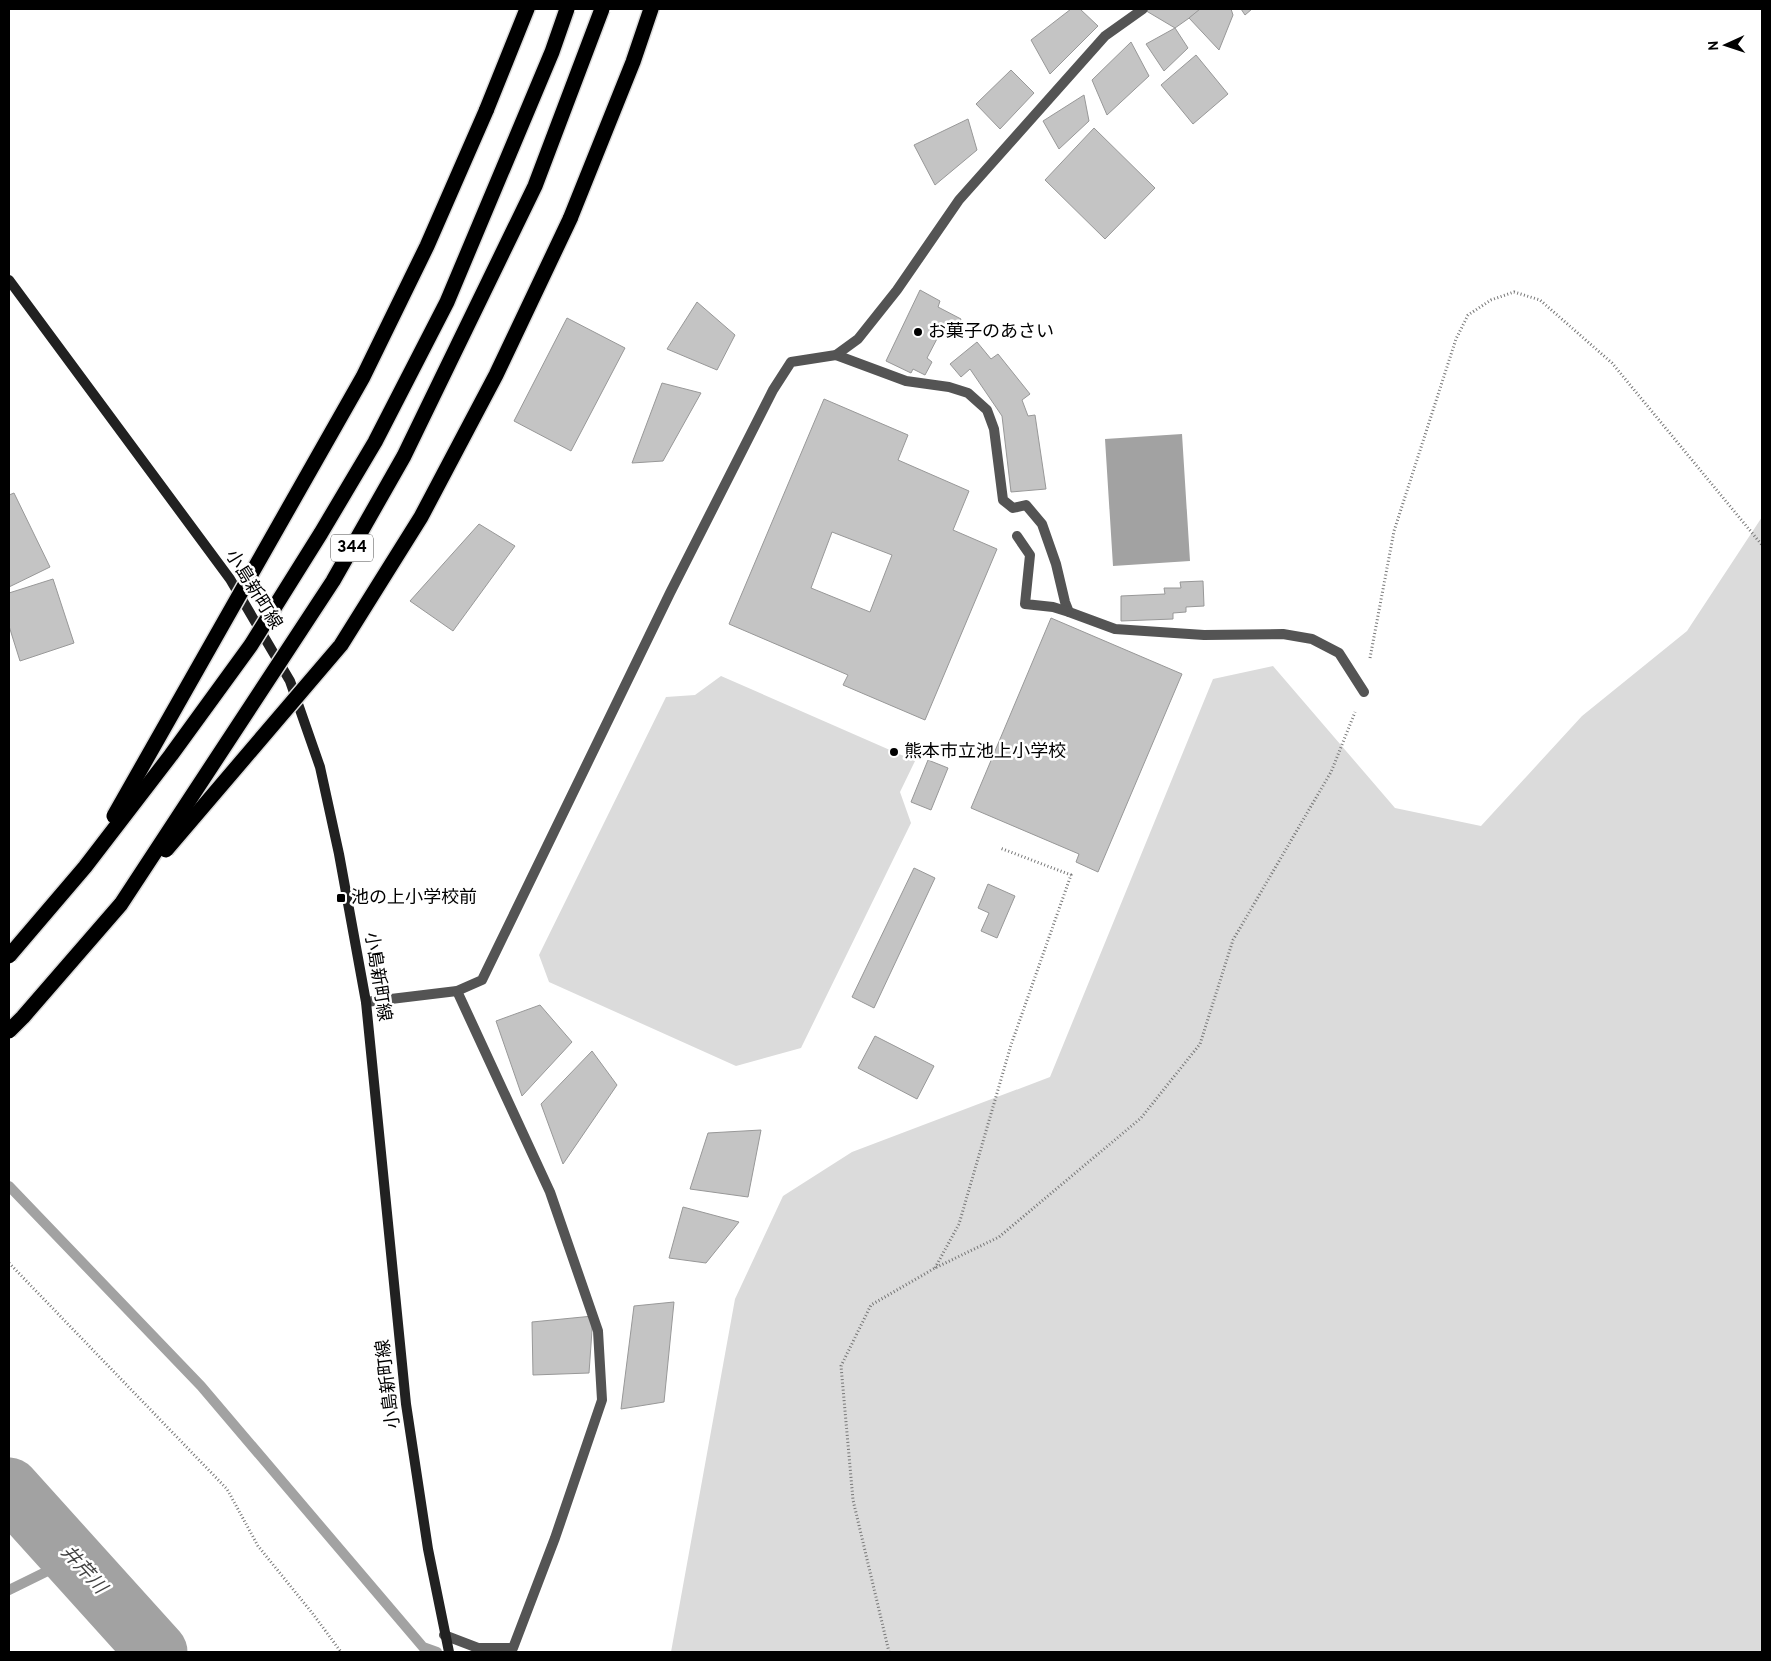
<svg xmlns="http://www.w3.org/2000/svg" width="1771" height="1661" font-family="Overpass,'Noto Sans JP',sans-serif">
<style>
.green{fill:#dbdbdb}
.water{fill:#a2a2a2}
.lines{fill:none;stroke-linecap:round;stroke-linejoin:round}
.stream{stroke:#a2a2a2;stroke-width:10}
.river{stroke:#a2a2a2;stroke-width:61}
.building{fill:#c4c4c4;stroke:#989898;fill-rule:evenodd}
.motorway-casing{stroke:#dbdbdb;stroke-width:18}
.path{stroke:#767676;stroke-width:3;stroke-dasharray:1 2.5;stroke-linecap:butt}
.service{stroke:#545454;stroke-width:10}
.minor{stroke:#545454;stroke-width:10}
.secondary{stroke:#212121;stroke-width:10}
.motorway{stroke:#000;stroke-width:15}
.motorway-bridge-casing{stroke:#dbdbdb;stroke-width:18;stroke-linecap:butt}
.motorway-bridge{stroke:#000;stroke-width:15}
.poi-dot{fill:#000;stroke:#fff;stroke-width:2}
.labels{text-anchor:middle;dominant-baseline:central;stroke-width:5;stroke-linejoin:round;paint-order:stroke}
.shield{fill:#fff;stroke:#4c4c4c;stroke-width:1}
.shield-label{font-size:16px;font-weight:bold;fill:#000}
.poi-label{font-size:18px;fill:#000;stroke:#fff;text-anchor:start}
.street-label{font-size:18px;fill:#000;stroke:#fff}
.water-label{font-size:19px;font-style:italic;fill:#434343;stroke:#fff}
</style>
<rect width="100%" height="100%" fill="#fff"/>
<g class="green">
<path d="M1762,517V1652H671L735,1299L783,1196L852,1152L1050,1077L1213,679L1273,666L1395,808L1481,826L1582,716L1687,631Z"/>
<path d="M721,676L915,761L900,792L911,823L801,1048L736,1066L549,982L539,955L666,697L695,695Z"/>
</g>
<path class="water" d="M1182,434L1190,561L1113,566L1105,439Z"/>
<g class="lines">
<g class="stream">
<path d="M9,1186L201,1386L423,1647L437,1652"/>
<path d="M9,1590L72,1559"/>
</g>
<path class="river" d="M9,1488L157,1652"/>
</g>
<g class="building">
<path d="M1071,9H1080L1098,26L1050,74L1031,40Z"/>
<path d="M1143,9H1202L1175,28Z"/>
<path d="M1200,9H1231L1233,15L1219,50L1189,18Z"/>
<path d="M1241,9H1252L1245,15Z"/>
<path d="M1175,28L1188,48L1164,71L1146,44Z"/>
<path d="M1131,42L1149,76L1107,115L1092,80Z"/>
<path d="M1196,55L1228,94L1193,124L1161,85Z"/>
<path d="M1011,70L1034,93L1000,129L976,104Z"/>
<path d="M1084,95L1089,121L1059,149L1043,121Z"/>
<path d="M968,119L977,150L935,185L914,145Z"/>
<path d="M1094,128L1155,188L1105,239L1045,180Z"/>
<path d="M920,290L940,301L938,307L961,319L953,339L940,333L927,358L932,362L925,375L913,369L911,373L886,361Z"/>
<path d="M697,302L735,335L717,370L667,349Z"/>
<path d="M567,318L625,348L571,451L514,421Z"/>
<path d="M977,342L991,359L998,354L1030,394L1022,400L1028,416L1035,415L1046,489L1011,492L1002,416L970,369L961,377L950,364Z"/>
<path d="M662,383L701,393L663,461L632,463Z"/>
<path d="M824,399L908,435L898,460L969,491L953,530L997,549L925,720L843,685L848,675L729,624ZM832,532L892,555L870,612L811,588Z"/>
<path d="M14,493L50,567L9,587V495Z"/>
<path d="M479,524L515,546L453,631L410,601Z"/>
<path d="M53,579L74,643L20,661L9,626V593Z"/>
<path d="M1203,581L1204,606L1186,607V612L1173,613V619L1121,621V596L1165,594L1164,588H1181L1180,582Z"/>
<path d="M1051,618L1182,674L1098,872L1076,862L1079,854L971,808Z"/>
<path d="M928,760L948,768L931,810L911,802Z"/>
<path d="M914,868L935,878L874,1008L852,997Z"/>
<path d="M988,884L1015,896L997,938L981,931L989,913L978,908Z"/>
<path d="M540,1005L572,1042L522,1096L496,1021Z"/>
<path d="M875,1036L934,1066L917,1099L858,1068Z"/>
<path d="M592,1051L617,1085L563,1164L541,1104Z"/>
<path d="M761,1130L748,1197L690,1189L708,1133Z"/>
<path d="M683,1207L739,1222L706,1263L669,1258Z"/>
<path d="M674,1302L664,1402L621,1409L634,1306Z"/>
<path d="M593,1316L589,1373L533,1375L532,1322Z"/>
</g>
<g class="lines">
<defs>
<g id="motorway">
<path d="M486,111L527,9"/>
<path d="M570,219L633,62L651,9"/>
</g>
</defs>
<use href="#motorway" class="motorway-casing"/>
<g class="path">
<path d="M1370,658L1394,531L1456,339L1468,315L1491,300L1514,292L1540,300L1612,363L1762,545"/>
<path d="M9,1263L227,1489L258,1546L313,1614L341,1652"/>
<path d="M935,1268L959,1224L1011,1045L1071,875L1000,848"/>
<path d="M889,1652L853,1500L841,1366L871,1305L935,1268L999,1237L1141,1118L1200,1044L1233,940L1331,772L1355,712"/>
</g>
<g class="service">
<path d="M836,355L906,381L949,387L968,393L987,410L994,429L1003,500L1013,508L1026,505L1042,524L1056,564L1065,602L1069,612L1115,629L1204,635L1283,634L1312,639L1339,653L1364,692"/>
<path d="M1017,536L1030,555L1025,604L1053,607L1069,612"/>
</g>
<g class="minor">
<path d="M366,1002L457,991L482,980L670,593L773,390L791,362L836,355L858,339L897,290L959,200L1105,36L1143,9"/>
<path d="M444,1635L478,1648H513L555,1538L602,1400L598,1331L550,1192L457,991"/>
</g>
<path class="secondary" d="M9,280L230,579L290,681L320,767L339,854L366,1002L406,1404L428,1549L449,1652"/>
<use href="#motorway" class="motorway"/>
<defs>
<g id="motorway-bridge">
<path d="M114,816L363,377L427,246L486,111"/>
<path d="M166,850L341,645L421,517L496,375L570,219"/>
<path d="M9,956L85,867L171,755L251,645L321,533L375,442L447,302L552,52L567,9"/>
<path d="M9,1031L23,1017L121,904L333,581L404,456L535,186L602,9"/>
</g>
</defs>
<use href="#motorway-bridge" class="motorway-bridge-casing"/>
<use href="#motorway-bridge" class="motorway-bridge"/>
</g>
<g class="poi-dot">
<circle cx="918" cy="332" r="5"/>
<circle cx="894" cy="752" r="5"/>
<rect x="336" y="893" width="10" height="10" rx="2.5"/>
</g>
<g class="labels">
<rect class="shield" x="331" y="534.5" width="42" height="27" rx="4"/>
<g class="shield-label">
<text x="352" y="548">344</text>
</g>
<g class="poi-label">
<text x="928" y="332">お菓子のあさい</text>
<text x="904" y="752">熊本市立池上小学校</text>
<text x="351" y="898">池の上小学校前</text>
</g>
<g class="street-label">
<text transform="translate(253 590) rotate(58)">小島新町線</text>
<text transform="translate(377 977) rotate(81)">小島新町線</text>
<text transform="translate(389 1384) rotate(-97)">小島新町線</text>
</g>
<g class="water-label">
<text transform="translate(83 1570) rotate(48)">井芹川</text>
</g>
</g>
<rect width="1771" height="1661" fill="none" stroke="#000000" stroke-width="20"/>
<g transform="translate(1726 45) rotate(267)" stroke="#ffffff" stroke-width="4" paint-order="stroke">
<path d="M0-4L9 19L0 12L-9 19Z" fill="#000000"/>
<text y="-8" font-size="14" font-weight="bold" text-anchor="middle" fill="#000000">N</text>
</g>
</svg>
